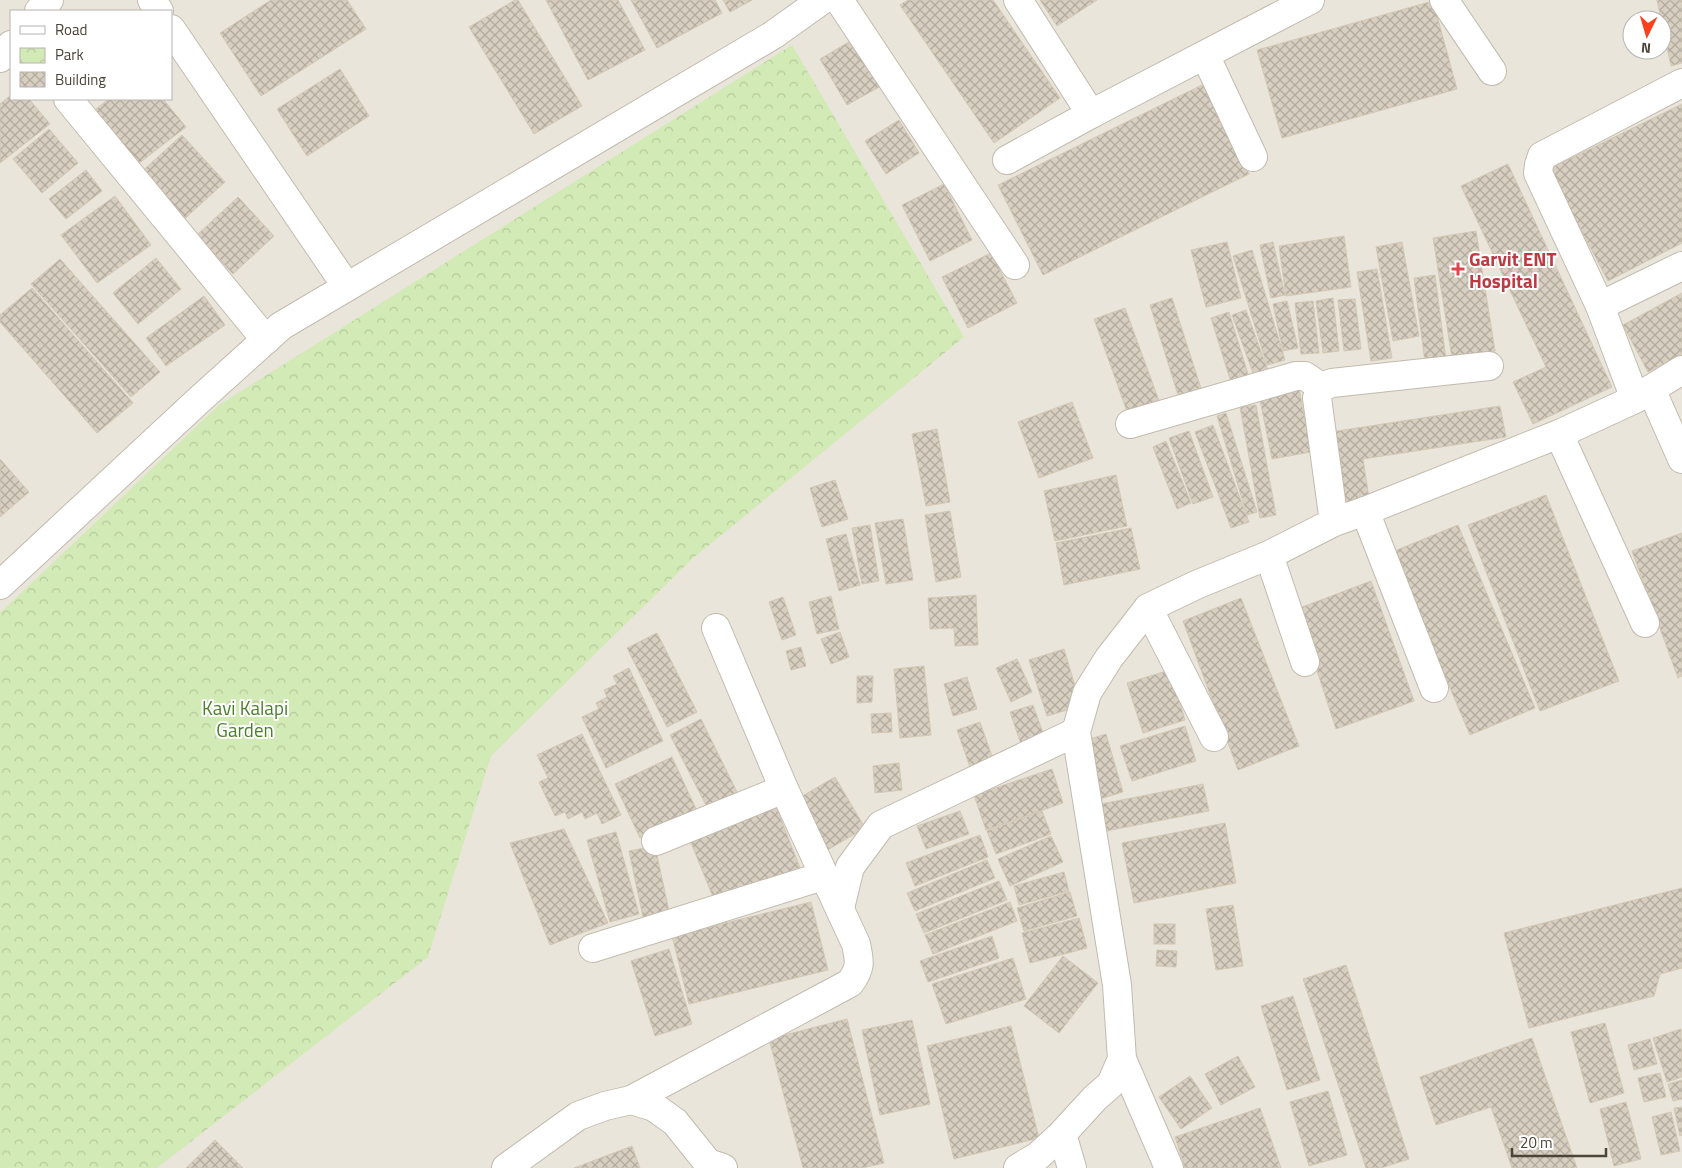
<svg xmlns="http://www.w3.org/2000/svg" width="1682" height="1168" font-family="'Titillium Web',sans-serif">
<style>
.residential{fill:#eae5da;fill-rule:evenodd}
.park{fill:url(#park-crowns)}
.building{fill:url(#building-cross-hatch);stroke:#d3c7b4}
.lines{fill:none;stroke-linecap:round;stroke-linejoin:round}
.minor-casing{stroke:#c2bbae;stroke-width:30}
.minor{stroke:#fff;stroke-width:28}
.health-dot{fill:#e0444e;stroke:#fff;stroke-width:2}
.labels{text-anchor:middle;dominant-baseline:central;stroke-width:4;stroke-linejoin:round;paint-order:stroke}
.health-label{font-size:19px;font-weight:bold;fill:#be3a42;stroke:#fff;text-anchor:start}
.park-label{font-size:19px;fill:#4a7f2a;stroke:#fff}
</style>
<defs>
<pattern id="park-crowns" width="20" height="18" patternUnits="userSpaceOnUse" patternTransform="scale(1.25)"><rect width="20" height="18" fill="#d2eab5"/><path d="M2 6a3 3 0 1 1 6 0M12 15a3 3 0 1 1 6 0" fill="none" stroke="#b6ca9c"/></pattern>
<pattern id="building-cross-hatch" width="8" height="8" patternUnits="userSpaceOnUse" patternTransform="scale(1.25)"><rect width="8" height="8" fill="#d8cfc1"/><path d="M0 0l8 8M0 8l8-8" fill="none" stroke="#b1aa9e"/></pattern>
</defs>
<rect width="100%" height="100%" fill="#f6f3ec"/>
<path class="residential" d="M0,0H1682V1168H0ZM11,11H171V99H11ZM1632,20H1662V50H1632Z"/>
<path class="park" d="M792,45L964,337L692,559L491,756L428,957L157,1168H0V613L219,405Z"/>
<g class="building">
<path d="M271,0H347L366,29L261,96L220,33Z"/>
<path d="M515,0H518L582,106L534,134L469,27Z"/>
<path d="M546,0H618L645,50L588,80Z"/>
<path d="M631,0H715L722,13L657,48Z"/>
<path d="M723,0H752L730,12Z"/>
<path d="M908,0H993L1060,98L994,143L900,5Z"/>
<path d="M1040,0H1097L1057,26Z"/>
<path d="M1657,0H1682V63L1671,66Z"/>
<path d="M1433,1L1457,89L1282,138L1257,50Z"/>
<path d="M854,39L881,86L847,105L820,59Z"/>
<path d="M340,69L369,116L307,156L277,109Z"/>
<path d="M1204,84L1249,174L1043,275L998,185Z"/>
<path d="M11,95V99H29L50,124L0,163V104Z"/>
<path d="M109,99H163L186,127L134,167L91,113Z"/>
<path d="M1682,104V243L1608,281L1549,169Z"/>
<path d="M899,120L919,153L886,174L865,141Z"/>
<path d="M49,129L78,163L42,193L13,159Z"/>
<path d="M182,135L225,182L181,222L138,175Z"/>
<path d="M1508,164L1612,387L1533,424L1513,382L1546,367L1461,186Z"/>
<path d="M86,170L102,191L66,219L49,199Z"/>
<path d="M944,184L972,240L930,261L902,205Z"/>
<path d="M115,196L151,245L97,283L61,235Z"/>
<path d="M238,197L274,236L233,274L197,235Z"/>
<path d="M1476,231L1495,351L1452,358L1433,238Z"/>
<path d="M1344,236L1351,287L1286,296L1279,246Z"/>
<path d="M1227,242L1241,298L1206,307L1191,250Z"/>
<path d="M1273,242L1285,295L1271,298L1260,245Z"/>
<path d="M1402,242L1419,336L1393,341L1376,247Z"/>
<path d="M1252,250L1285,360L1267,365L1233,256Z"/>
<path d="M991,253L1017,303L968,328L942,277Z"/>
<path d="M156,258L181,289L138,324L113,293Z"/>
<path d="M60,259L160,372L131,397L31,284Z"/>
<path d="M1377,269L1392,358L1371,361L1357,272Z"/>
<path d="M1435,275L1446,360L1425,362L1414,278Z"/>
<path d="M32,288L133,403L97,433L0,322V315Z"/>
<path d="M1682,293V354L1648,372L1623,325Z"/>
<path d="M204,296L225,325L166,366L146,338Z"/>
<path d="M1172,298L1205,401L1182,408L1150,305Z"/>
<path d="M1333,298L1339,351L1323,353L1316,301Z"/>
<path d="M1355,299L1361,349L1344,351L1338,300Z"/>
<path d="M1287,301L1298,348L1283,351L1273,304Z"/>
<path d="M1313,301L1319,353L1301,354L1295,303Z"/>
<path d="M1125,308L1162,409L1130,420L1094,319Z"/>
<path d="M1246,310L1271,379L1257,384L1232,315Z"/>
<path d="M1229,312L1251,384L1233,389L1211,318Z"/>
<path d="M1299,388L1311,452L1272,459L1259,395Z"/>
<path d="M1072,402L1093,458L1039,478L1018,422Z"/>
<path d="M1256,405L1276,515L1260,518L1240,407Z"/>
<path d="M1500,406L1506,437L1363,459L1369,498L1342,503L1331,432Z"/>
<path d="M1226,413L1257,512L1247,515L1217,416Z"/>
<path d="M1213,425L1249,522L1231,528L1195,432Z"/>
<path d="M937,429L950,502L926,506L912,434Z"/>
<path d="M1189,431L1213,497L1193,504L1169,438Z"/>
<path d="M1166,441L1191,503L1177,509L1153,447Z"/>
<path d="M0,459L29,492L0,517Z"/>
<path d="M1116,475L1127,526L1055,541L1044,491Z"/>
<path d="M835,480L848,519L822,527L810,488Z"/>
<path d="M1546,495L1619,681L1540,711L1468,525Z"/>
<path d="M950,511L961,577L936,582L925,515Z"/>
<path d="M903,519L913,580L886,584L875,523Z"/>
<path d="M870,525L879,581L862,584L852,528Z"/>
<path d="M1458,525L1535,708L1470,735L1392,552Z"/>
<path d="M1131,528L1140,569L1064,585L1056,543Z"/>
<path d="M1682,533V676L1678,678L1632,551Z"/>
<path d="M846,534L860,585L839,591L826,539Z"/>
<path d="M1371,581L1414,701L1336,729L1297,609Z"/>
<path d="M976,595L978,645L955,646L954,628L930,629L928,598Z"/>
<path d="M831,596L839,629L817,634L809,602Z"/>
<path d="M783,597L796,635L782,640L769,602Z"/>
<path d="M1241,598L1299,746L1238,770L1183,621Z"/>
<path d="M840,632L849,657L831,664L821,639Z"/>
<path d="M657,633L697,712L667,727L627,648Z"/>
<path d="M801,647L806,666L791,670L786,651Z"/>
<path d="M1064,649L1081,706L1047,716L1029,660Z"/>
<path d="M1017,659L1032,692L1011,702L996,668Z"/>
<path d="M924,666L931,735L900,738L894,669Z"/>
<path d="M629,668L663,741L606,768L582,717L599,709L596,703L607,697L604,690L617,684L613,676Z"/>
<path d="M1170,670L1185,720L1143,733L1127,683Z"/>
<path d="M857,676H873L872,702L857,703Z"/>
<path d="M967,677L977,709L953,716L944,684Z"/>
<path d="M1033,705L1046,741L1023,750L1010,712Z"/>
<path d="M891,713L892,732L872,733L871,714Z"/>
<path d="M701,719L740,798L710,813L670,735Z"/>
<path d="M980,722L994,762L971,770L957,730Z"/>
<path d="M1185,726L1196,761L1132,781L1120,746Z"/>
<path d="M582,734L621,815L602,824L597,813L585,819L582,812L568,819L565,812L555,816L539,782L548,778L537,755Z"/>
<path d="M1106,734L1123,792L1100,799L1083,741Z"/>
<path d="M672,757L697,811L640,838L615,784Z"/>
<path d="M899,763L902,790L875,793L873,766Z"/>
<path d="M1052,769L1063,803L986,830L974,795Z"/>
<path d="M835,777L865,828L824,852L794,801Z"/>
<path d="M1203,784L1209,811L1101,832L1096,805Z"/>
<path d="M775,804L800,868L715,902L689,838Z"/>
<path d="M960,811L969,834L926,849L917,826Z"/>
<path d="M1042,811L1051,834L996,854L987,831Z"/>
<path d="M1225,823L1236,883L1134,903L1122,843Z"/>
<path d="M564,829L608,923L550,945L510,843Z"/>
<path d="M616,832L639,914L610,922L587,840Z"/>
<path d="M980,835L988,857L915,886L906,863Z"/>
<path d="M1051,836L1063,862L1010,886L998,859Z"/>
<path d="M655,846L669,911L643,917L629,851Z"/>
<path d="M987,860L995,878L915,911L907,893Z"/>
<path d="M1064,872L1069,891L1019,905L1014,886Z"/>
<path d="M999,881L1007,900L924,933L916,914Z"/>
<path d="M1682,888V968L1660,974L1654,996L1529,1028L1504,933Z"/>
<path d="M1070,892L1077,916L1024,931L1017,908Z"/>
<path d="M811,902L828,970L689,1004L672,936Z"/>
<path d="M1010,902L1017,921L933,954L925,935Z"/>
<path d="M1233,905L1243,966L1216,970L1206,909Z"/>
<path d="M1079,918L1087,948L1030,963L1022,933Z"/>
<rect x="1154" y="924" width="21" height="20"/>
<path d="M992,936L999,958L928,982L920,961Z"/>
<path d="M669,949L692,1024L655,1036L631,961Z"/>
<path d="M1157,950L1177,951L1176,967L1156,966Z"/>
<path d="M1063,956L1098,983L1059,1033L1024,1006Z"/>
<path d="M1013,958L1026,999L946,1024L932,984Z"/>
<path d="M1346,965L1409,1159L1381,1168H1366L1303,979Z"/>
<path d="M1293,996L1320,1080L1287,1090L1261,1006Z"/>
<path d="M847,1019L884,1163L862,1168H803L769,1039Z"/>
<path d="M912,1020L930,1104L880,1115L862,1030Z"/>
<path d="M1605,1023L1624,1093L1590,1103L1571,1032Z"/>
<path d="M1011,1026L1039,1138L954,1159L927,1046Z"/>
<path d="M1681,1029L1682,1077L1667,1082L1653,1038Z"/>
<path d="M1532,1038L1577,1168H1512L1491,1107L1436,1125L1420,1077Z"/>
<path d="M1650,1039L1657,1064L1634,1070L1628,1045Z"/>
<path d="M1238,1056L1255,1087L1221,1105L1205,1074Z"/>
<path d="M1660,1073L1666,1097L1644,1102L1638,1078Z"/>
<path d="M1190,1076L1212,1108L1181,1129L1159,1097Z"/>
<path d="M1682,1080V1099L1673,1101L1668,1084Z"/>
<path d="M1328,1091L1347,1155L1309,1166L1290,1102Z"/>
<path d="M1626,1102L1641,1159L1614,1166L1600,1109Z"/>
<path d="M1682,1107V1135L1680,1136L1674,1108Z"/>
<path d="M1260,1108L1281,1168H1185L1175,1137Z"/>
<path d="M1671,1112L1680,1151L1661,1155L1652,1117Z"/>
<path d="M215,1140L243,1168H186Z"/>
<path d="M632,1146L640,1168H574Z"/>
</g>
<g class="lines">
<defs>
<g id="minor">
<path d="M152,0L159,11"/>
<path d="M839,0L1015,265"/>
<path d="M1018,0L1091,114L1310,0"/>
<path d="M1444,0L1492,71"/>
<path d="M39,11L49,0"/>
<path d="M171,29L347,287"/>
<path d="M1205,55L1253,157"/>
<path d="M0,58L11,45"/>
<path d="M68,99L266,340"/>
<path d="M1007,160L1091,114"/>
<path d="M1600,306L1682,266"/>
<path d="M1651,389L1682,459"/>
<path d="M1635,399L1600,306L1538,173L1539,165L1542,156L1682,83"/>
<path d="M1130,424L1296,376H1305L1321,387"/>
<path d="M1559,434L1645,623"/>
<path d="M1365,511L1434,688"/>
<path d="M1334,522L1317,398L1321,387L1332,383L1489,366"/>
<path d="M1269,555L1305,662"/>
<path d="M0,585L199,400L281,326L773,35L822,0"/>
<path d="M1148,608L1214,737"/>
<path d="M656,841L784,789"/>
<path d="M840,908L850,867L881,825L1076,732"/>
<path d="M593,948L823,876"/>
<path d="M1122,1059L1169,1168"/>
<path d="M631,1100L850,983C861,968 860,962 856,944L784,789L716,628"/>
<path d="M1062,1134L1072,1168"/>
<path d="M506,1168L578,1116L605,1106L631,1100L654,1107L675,1122L708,1163L723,1168"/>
<path d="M1018,1168L1038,1156L1062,1134L1095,1098L1111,1084L1122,1059L1117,985L1076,732L1087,693L1109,658L1148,608L1196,585L1269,555L1334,522L1365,511L1559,434L1635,399L1682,370"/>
</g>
</defs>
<use href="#minor" class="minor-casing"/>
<use href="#minor" class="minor"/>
</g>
<path class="health-dot" d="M1455.5 261.5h5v5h5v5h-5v5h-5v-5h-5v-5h5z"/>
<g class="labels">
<g class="health-label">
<text x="1469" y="258">Garvit ENT<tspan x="1469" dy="22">Hospital</tspan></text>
</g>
<g class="park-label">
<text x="245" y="707">Kavi Kalapi<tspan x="245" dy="22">Garden</tspan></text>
</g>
</g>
<rect x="10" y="10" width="162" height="90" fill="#ffffff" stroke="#b7b4b0"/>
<rect x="20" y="26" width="25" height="8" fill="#ffffff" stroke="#b7b4b0"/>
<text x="55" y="35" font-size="15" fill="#4b4439">Road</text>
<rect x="20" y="48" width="25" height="15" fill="url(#park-crowns)" stroke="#b7b4b0"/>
<text x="55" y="60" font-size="15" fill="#4b4439">Park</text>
<rect x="20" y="72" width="25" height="15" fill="url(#building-cross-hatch)" stroke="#b7b4b0"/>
<text x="55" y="85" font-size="15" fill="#4b4439">Building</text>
<g transform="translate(1647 35) rotate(185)"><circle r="24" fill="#ffffff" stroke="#b7b4b0"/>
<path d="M0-4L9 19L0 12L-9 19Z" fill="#fc3f1d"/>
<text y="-8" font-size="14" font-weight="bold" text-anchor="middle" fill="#4b4439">N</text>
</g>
<path d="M1512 1148v8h94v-8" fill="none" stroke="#4b4439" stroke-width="2.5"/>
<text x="1520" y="1148" font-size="15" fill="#4b4439" stroke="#ffffff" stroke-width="4" paint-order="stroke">20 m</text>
</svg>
